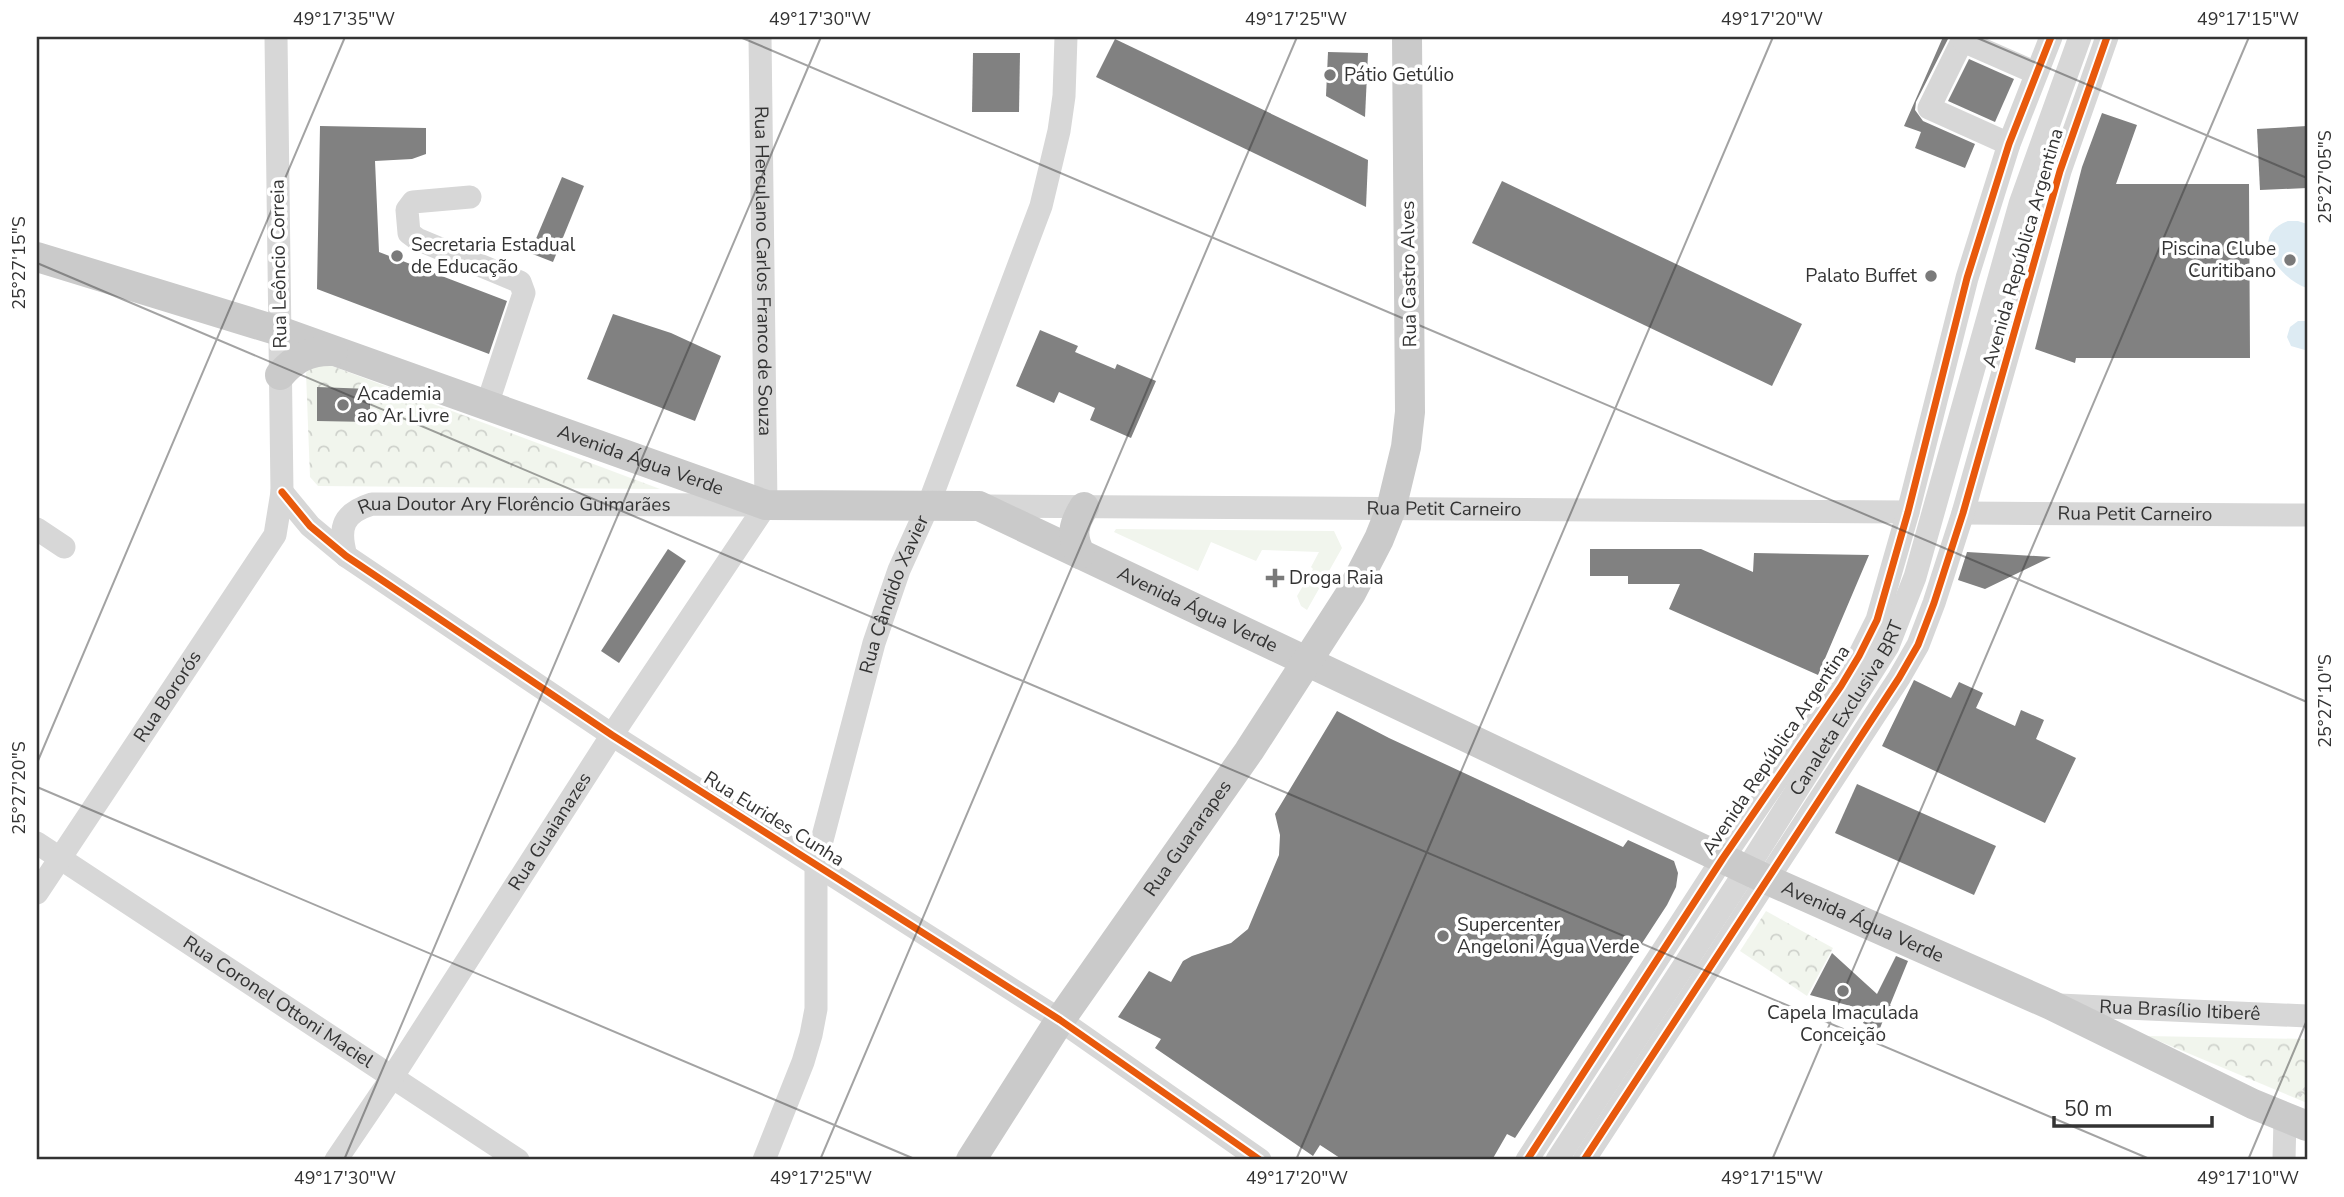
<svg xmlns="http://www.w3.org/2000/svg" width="2344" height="1197" font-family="'Nunito Sans',sans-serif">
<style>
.grass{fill:#f1f5ed}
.forest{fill:url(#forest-crowns)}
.water{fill:#ddebf3}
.building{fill:#818181}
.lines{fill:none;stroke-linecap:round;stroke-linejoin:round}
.path{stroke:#d6d6d6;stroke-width:3.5;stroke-dasharray:3.5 3.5;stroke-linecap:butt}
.minor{stroke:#d7d7d7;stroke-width:23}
.major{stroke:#cacaca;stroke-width:30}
.cycleway-casing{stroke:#fff;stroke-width:11}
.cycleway{stroke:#e8590c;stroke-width:7}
.ticks{fill:none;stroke:#333;stroke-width:2;stroke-opacity:0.45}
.poi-dot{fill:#7a7a7a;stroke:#fff;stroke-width:2.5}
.labels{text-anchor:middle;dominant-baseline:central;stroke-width:7;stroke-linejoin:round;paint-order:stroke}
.poi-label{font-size:19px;fill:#333;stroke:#fff;text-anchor:start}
.street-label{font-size:19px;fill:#333;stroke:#fff}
.neatline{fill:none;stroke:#333;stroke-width:2.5}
.ticks-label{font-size:18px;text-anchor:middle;fill:#333}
</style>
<defs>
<pattern id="forest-crowns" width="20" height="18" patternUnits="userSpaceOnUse" patternTransform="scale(1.75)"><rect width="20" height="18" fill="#f1f5ed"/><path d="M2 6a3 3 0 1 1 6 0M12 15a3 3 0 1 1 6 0" fill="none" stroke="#cfd2cc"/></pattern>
</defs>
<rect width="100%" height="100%" fill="#fff"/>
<path class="grass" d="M1116,529L1334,531L1342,548L1307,610L1301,606L1297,596L1313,569L1311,567L1319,552L1262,550L1256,561L1211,542L1198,571L1114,532Z"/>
<g class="forest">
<path d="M324,363L660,489L318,486L310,477L306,373L314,364Z"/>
<path d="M1766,911L1833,948L1807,996L1740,951Z"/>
<path d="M2147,1036L2307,1039V1103Z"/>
</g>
<g class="water">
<path d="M2288,221H2298L2307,224V288C2280,279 2246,236 2288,221Z"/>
<path d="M2298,321H2307V350H2305L2291,346L2287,337L2290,327Z"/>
</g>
<g class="building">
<path d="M1943,37H1949L1916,102L1915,110L1923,121L1975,144L1965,168L1915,148L1921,132L1904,126Z"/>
<path d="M1115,39L1368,160L1366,207L1096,77Z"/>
<path d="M1328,52L1368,53L1365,117L1326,96Z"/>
<path d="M973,53H1020L1019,112H972Z"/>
<path d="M1969,59L2014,79L1995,122L1948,101Z"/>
<path d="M2102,113L2137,125L2116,184H2249L2250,358H2076L2075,363L2035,349L2082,167Z"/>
<path d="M320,126L426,128V154L412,159L375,161L379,252L507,301L489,354L317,289Z"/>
<path d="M2307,126V188L2260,190L2257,129Z"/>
<path d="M562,177L584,186L553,262L530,253Z"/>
<path d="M1502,181L1802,324L1772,386L1472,243Z"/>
<path d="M613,314L671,333L721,356L695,421L587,379Z"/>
<path d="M1040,330L1078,346L1075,352L1115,369L1117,364L1156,381L1131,438L1090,420L1095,408L1059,392L1054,403L1016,386Z"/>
<path d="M317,387L370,389V422L317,421Z"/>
<path d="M668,549L686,561L619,663L601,651Z"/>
<path d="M1590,549H1701L1753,572L1754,553L1869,555L1818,675L1669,609L1680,584H1628V576H1590Z"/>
<path d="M1967,552L2051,557L1985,589L1958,580Z"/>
<path d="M1914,680L1951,698L1959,682L1983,693L1976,708L2015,726L2021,710L2044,720L2036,739L2076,758L2045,823L1882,746Z"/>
<path d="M1337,711L1389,738L1623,847L1628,840L1674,861L1678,873L1676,887L1667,905L1515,1138L1507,1134L1492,1160H1343L1320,1145L1313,1156L1155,1048L1161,1039L1118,1017L1149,971L1171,982L1183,961L1192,956L1231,943L1248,929L1279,855L1280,835L1275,814Z"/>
<path d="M1857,784L1996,846L1974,895L1835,833Z"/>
<path d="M1832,953L1877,994L1896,956L1908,961L1890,1005L1907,1021L1885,1015L1879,1031L1863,1023L1869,1011L1810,995Z"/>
</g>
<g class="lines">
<path class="path" d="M2299,1096L2307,1087"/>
<g class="minor">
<path id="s1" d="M760,37L766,505"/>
<path d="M1964,37L1929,108L2009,144"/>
<path d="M1963,41L2036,73"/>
<path d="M470,197L413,202L407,210L409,233L417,239L520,282L524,293L487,405"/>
<path d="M282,492L310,526L346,556L612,735L1060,1020L1260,1160"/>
<path id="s2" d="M984,506L1908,512"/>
<path id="s3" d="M1963,513L2307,515"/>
<path d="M37,529L64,547"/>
<path id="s4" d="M346,556C338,527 343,513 372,504L749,505"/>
<path id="s5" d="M37,843L518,1160"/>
<path id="s6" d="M37,893L275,535L282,492L276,37"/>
<path id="s7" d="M2059,1005L2307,1016"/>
<path id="s8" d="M336,1160L393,1076L612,735L766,505"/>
<path id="s9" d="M764,1160L803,1062L811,1035L816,1009V863L874,643L899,570L928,506L1041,206L1059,131L1064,96L1066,37"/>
<path d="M1527,1160L1723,858L1841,686L1859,656L1877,620L1908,512L1967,278L2009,144L2051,37"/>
<path id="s10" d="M1557,1160L1747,869L1888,646L1915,577L2020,204L2080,37"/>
<path d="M1584,1160L1899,678L1918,645L1934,603L1963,513L2060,171L2107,37"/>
<path d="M2284,1160L2285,1118"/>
</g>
<g class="major">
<path id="s11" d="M37,257L279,331L766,505L979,506L1768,880L2051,1005L2253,1104L2307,1126"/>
<path d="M280,375C295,358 310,350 333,351"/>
<path d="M1080,554C1071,535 1073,525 1084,507"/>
<path id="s12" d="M971,1160L1060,1020L1249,751L1351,593L1379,539L1391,509L1406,447L1410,412L1407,37"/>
</g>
<defs>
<g id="cycleway">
<path d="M282,492L310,526L346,556L612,735L1060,1020L1260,1160"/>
<path d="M1527,1160L1723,858L1841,686L1859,656L1877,620L1908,512L1967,278L2009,144L2051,37"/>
<path d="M1584,1160L1899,678L1918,645L1934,603L1963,513L2060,171L2107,37"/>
</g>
</defs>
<use href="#cycleway" class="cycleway-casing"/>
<use href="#cycleway" class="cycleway"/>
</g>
<path class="ticks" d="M740,37L2307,702M1975,37L2307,178M37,263L2152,1160M37,763L345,37M37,787L917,1160M344,1160L821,37M820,1160L1297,37M1296,1160L1773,37M1772,1160L2249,37M2248,1160L2307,1020"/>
<g class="poi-dot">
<circle cx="1330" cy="75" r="7"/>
<circle cx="397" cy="256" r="7"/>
<circle cx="2290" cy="260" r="7"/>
<circle cx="1931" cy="276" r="7"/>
<circle cx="343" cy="405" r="7"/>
<path d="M1271.5 567.5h7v7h7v7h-7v7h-7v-7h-7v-7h7z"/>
<circle cx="1443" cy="936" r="7"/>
<circle cx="1843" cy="991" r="7"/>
</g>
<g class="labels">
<g class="poi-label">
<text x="1344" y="75">Pátio Getúlio</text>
<text x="411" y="245">Secretaria Estadual<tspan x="411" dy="22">de Educação</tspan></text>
<text x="2276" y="249" text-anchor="end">Piscina Clube<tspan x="2276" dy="22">Curitibano</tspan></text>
<text x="1917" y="276" text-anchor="end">Palato Buffet</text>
<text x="357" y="394">Academia<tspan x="357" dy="22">ao Ar Livre</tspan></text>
<text x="1289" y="578">Droga Raia</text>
<text x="1457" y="925">Supercenter<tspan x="1457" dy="22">Angeloni Água Verde</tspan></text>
<text x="1843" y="1013" text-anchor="middle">Capela Imaculada<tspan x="1843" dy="22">Conceição</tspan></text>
</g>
<g class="street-label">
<text transform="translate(2023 248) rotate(-74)">Avenida República Argentina</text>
<text transform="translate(279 264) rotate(-91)">Rua Leôncio Correia</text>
<text stroke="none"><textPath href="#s1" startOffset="234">Rua Herculano Carlos Franco de Souza</textPath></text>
<text transform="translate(1409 274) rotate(-91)">Rua Castro Alves</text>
<text stroke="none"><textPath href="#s11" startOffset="637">Avenida Água Verde</textPath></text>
<text stroke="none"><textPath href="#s4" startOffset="210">Rua Doutor Ary Florêncio Guimarães</textPath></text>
<text stroke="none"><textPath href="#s2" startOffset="460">Rua Petit Carneiro</textPath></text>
<text stroke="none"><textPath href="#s3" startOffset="172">Rua Petit Carneiro</textPath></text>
<text stroke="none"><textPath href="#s9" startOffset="586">Rua Cândido Xavier</textPath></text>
<text stroke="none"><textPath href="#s11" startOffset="1225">Avenida Água Verde</textPath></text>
<text stroke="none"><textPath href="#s6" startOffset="236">Rua Bororós</textPath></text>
<text stroke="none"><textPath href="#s10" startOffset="537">Canaleta Exclusiva BRT</textPath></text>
<text transform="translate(1776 750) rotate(-56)">Avenida República Argentina</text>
<text transform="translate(774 819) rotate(32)">Rua Eurides Cunha</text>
<text stroke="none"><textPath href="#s8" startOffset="392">Rua Guaianazes</textPath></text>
<text stroke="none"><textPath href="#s12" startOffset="388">Rua Guararapes</textPath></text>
<text stroke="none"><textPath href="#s11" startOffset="1960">Avenida Água Verde</textPath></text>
<text stroke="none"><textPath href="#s5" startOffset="289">Rua Coronel Ottoni Maciel</textPath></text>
<text stroke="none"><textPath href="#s7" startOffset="121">Rua Brasílio Itiberê</textPath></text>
</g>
</g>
<rect width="2344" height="1197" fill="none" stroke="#ffffff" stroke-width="77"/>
<path d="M2054 1116v10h158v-10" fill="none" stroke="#333333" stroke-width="3.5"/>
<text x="2064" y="1116" font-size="21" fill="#333333" stroke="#ffffff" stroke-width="5" paint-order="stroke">50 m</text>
<rect x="38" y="38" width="2268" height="1120" class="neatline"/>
<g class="ticks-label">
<text x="344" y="25">49°17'35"W</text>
<text x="820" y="25">49°17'30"W</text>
<text x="1296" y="25">49°17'25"W</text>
<text x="1772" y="25">49°17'20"W</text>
<text x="2248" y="25">49°17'15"W</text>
<text transform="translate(2325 177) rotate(-90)" y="6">25°27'05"S</text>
<text transform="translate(19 263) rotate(-90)" y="6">25°27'15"S</text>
<text transform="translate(2325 701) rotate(-90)" y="6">25°27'10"S</text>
<text transform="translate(19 788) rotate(-90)" y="6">25°27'20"S</text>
<text x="345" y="1184">49°17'30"W</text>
<text x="821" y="1184">49°17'25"W</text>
<text x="1297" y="1184">49°17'20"W</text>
<text x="1772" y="1184">49°17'15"W</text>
<text x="2248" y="1184">49°17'10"W</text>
</g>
</svg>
